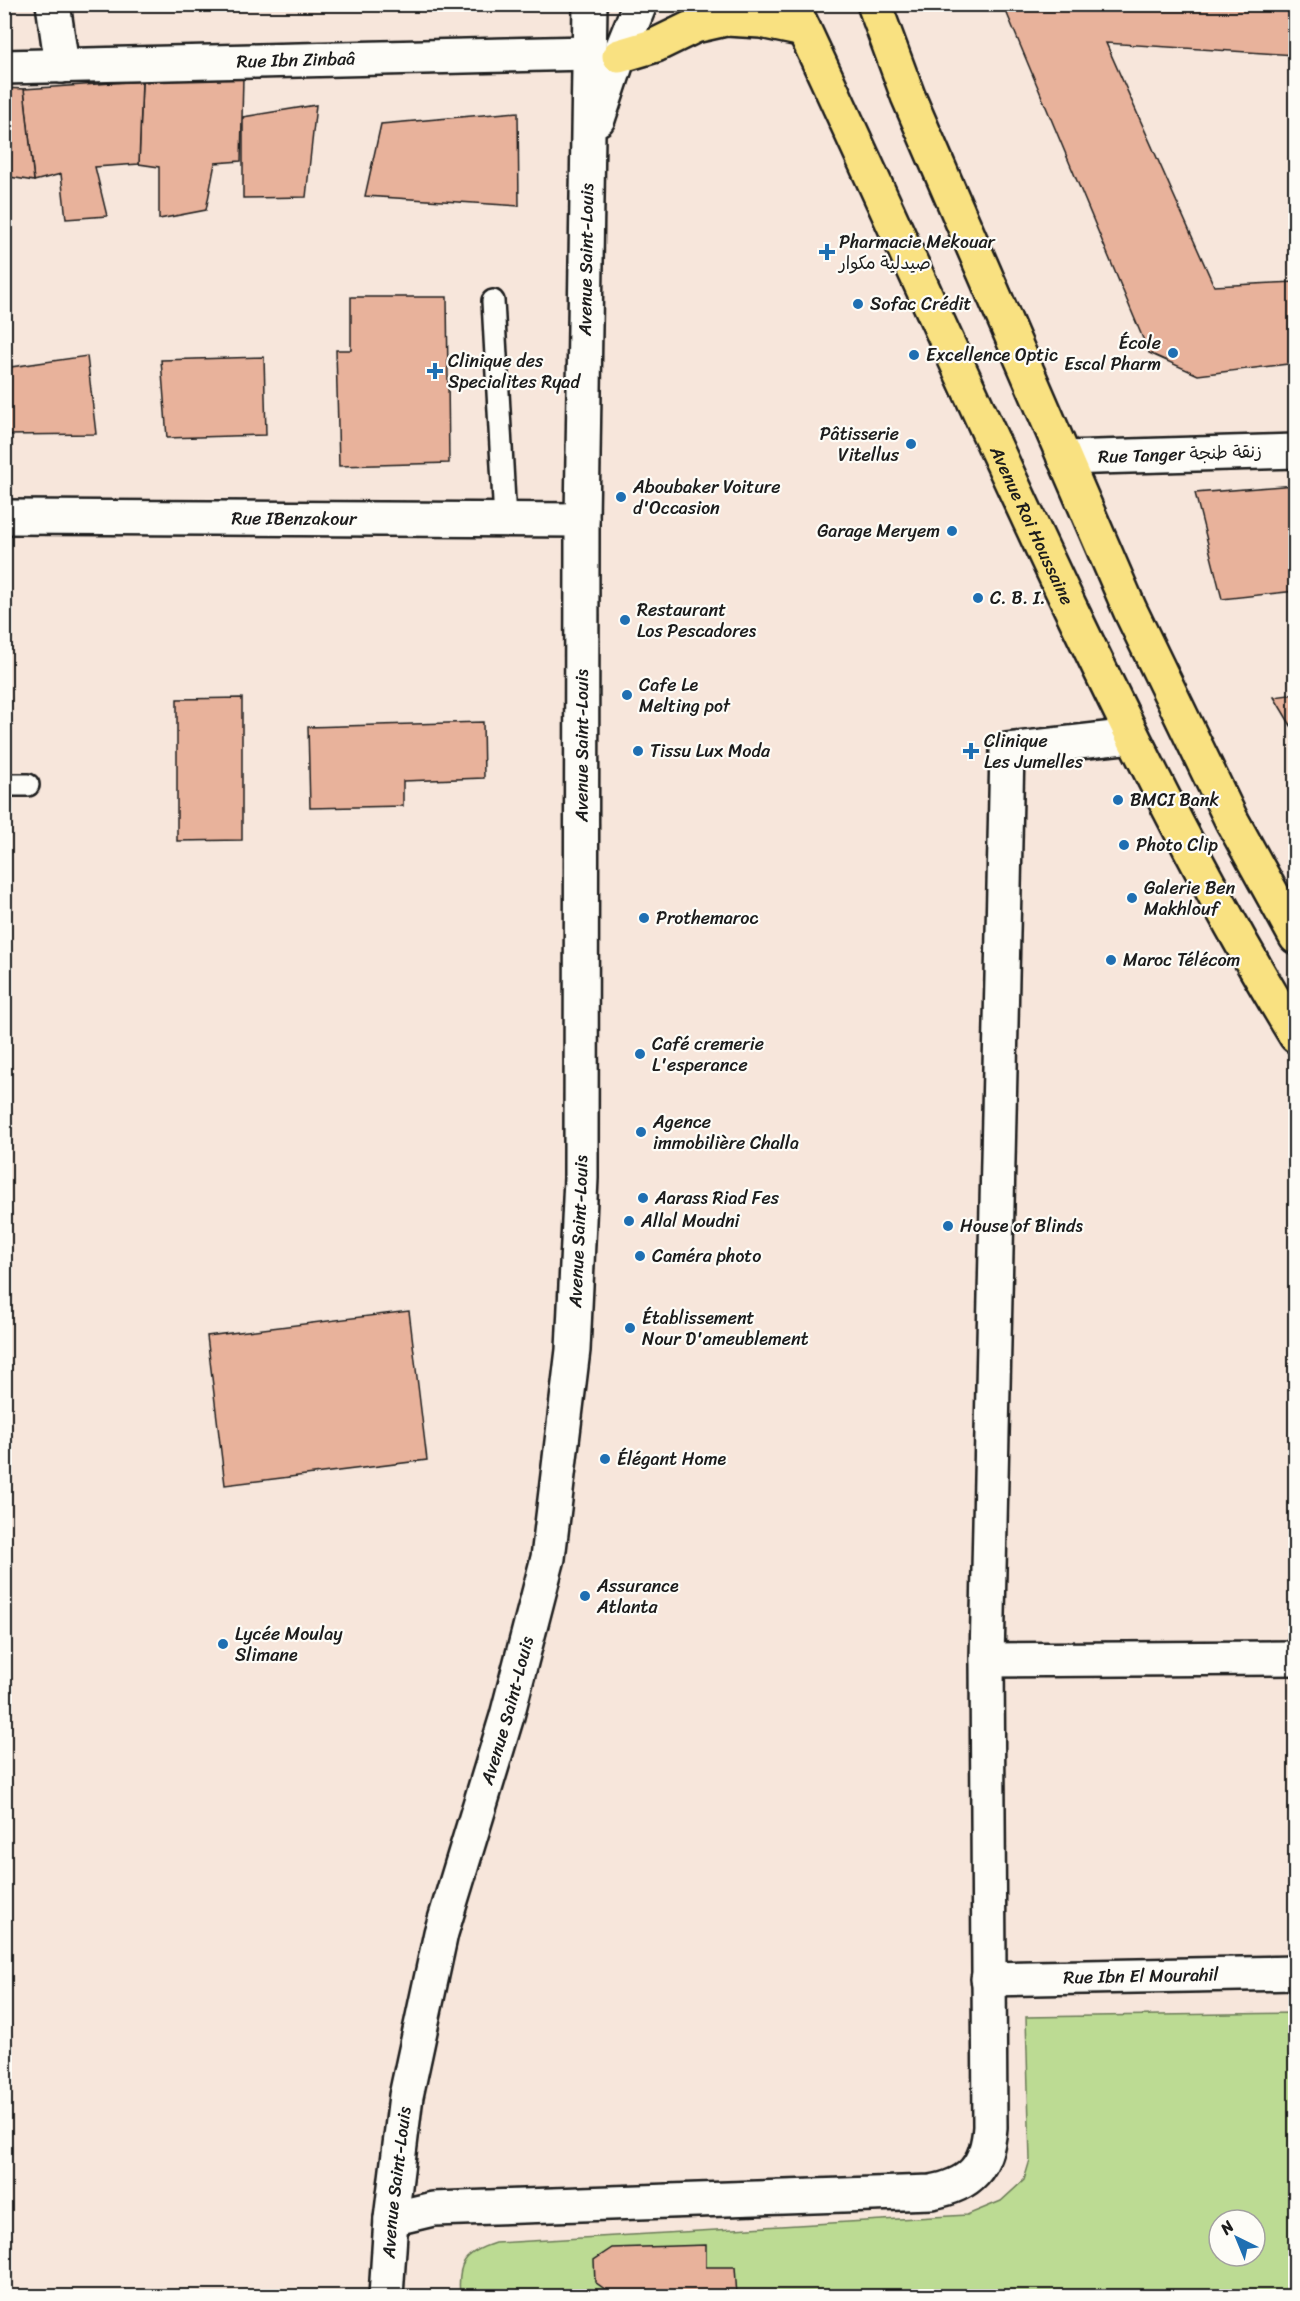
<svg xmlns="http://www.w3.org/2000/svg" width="1300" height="2301" font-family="Sriracha,'Playpen Sans Arabic',sans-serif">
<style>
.green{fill:#bcdb93;stroke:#6c7c58;stroke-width:1.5;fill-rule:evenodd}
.building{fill:#e8b29b;stroke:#1c1c1c;stroke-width:1.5}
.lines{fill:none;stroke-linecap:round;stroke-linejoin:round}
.service-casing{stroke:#1c1c1c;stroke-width:26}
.minor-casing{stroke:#1c1c1c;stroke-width:38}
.secondary-casing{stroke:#1c1c1c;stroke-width:38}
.primary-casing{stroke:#1c1c1c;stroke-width:38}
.service{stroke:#fdfcf7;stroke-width:21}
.minor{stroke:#fdfcf7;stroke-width:33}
.secondary{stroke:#fdfcf7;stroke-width:33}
.primary{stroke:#f9e181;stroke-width:33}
.poi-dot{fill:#1f6fb2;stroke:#fdfcf7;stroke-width:2}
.labels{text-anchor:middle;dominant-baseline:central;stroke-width:4.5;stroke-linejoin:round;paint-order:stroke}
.street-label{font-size:18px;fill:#1c1c1c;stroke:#fdfcf7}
.poi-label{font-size:18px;fill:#1c1c1c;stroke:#fdfcf7;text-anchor:start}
</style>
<rect width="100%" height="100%" fill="#f7e6db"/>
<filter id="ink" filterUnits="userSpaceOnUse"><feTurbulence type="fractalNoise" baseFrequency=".0167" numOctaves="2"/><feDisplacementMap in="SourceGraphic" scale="12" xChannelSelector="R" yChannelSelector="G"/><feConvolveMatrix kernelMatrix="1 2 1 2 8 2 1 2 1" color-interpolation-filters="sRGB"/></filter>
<g filter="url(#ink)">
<path class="green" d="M1295,2013V2296H460C457,2264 463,2253 495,2243L967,2215L1001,2201L1024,2180L1030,2160L1026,2017ZM1219,2220H1255V2256H1219Z"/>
<g class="building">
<path d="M1003,4H1296V55L1106,43L1214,286L1296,282V363L1198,375L1149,353Z"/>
<path d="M243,77L241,161L215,163L206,210L159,219V167L139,164L142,81Z"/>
<path d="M142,81L139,164L95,167L107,216L66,219L61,174L34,181L24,89Z"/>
<path d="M4,88L24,89L34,181L4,176Z"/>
<path d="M316,105L306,197L243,198V117Z"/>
<path d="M518,112L519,206L365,196L381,124Z"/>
<path d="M351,297H447L449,463L339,466L336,350H351Z"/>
<path d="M87,356L96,434L4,435V368Z"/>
<path d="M264,357L266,435L167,438L161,360Z"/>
<path d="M1296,485V591L1222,599L1195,493Z"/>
<path d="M1296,694V734L1274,697Z"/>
<path d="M242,698V840L177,841V699Z"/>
<path d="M483,722L484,778L403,781V806L310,808L308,727Z"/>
<path d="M409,1311L427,1460L225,1485L207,1336Z"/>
<path d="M706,2245V2267H735L737,2296H622V2292H609L595,2282L594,2260L612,2248Z"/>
</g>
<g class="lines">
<defs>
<g id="service">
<path d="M493,301L505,520"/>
<path d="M4,785H28"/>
</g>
<g id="minor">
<path d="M53,4L62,66"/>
<path id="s1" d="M4,67L589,53"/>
<path d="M1064,458L1296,451"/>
<path id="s2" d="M4,517L582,520"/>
<path d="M987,1660L1296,1658"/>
<path id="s3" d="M988,1979L1296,1973"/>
<path d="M391,2219L433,2209L931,2192C971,2185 987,2167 990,2127L987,1660L1007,750L1132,736"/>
</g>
<g id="secondary">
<path d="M598,119L619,56L640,4"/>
<path id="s4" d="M386,2296L391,2219L406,2096L441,1933L507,1716L548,1558L573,1350L581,1178L582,520L590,4"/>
</g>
<g id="primary">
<path id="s5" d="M792,4C886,205 975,407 1070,607C1140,753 1211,898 1296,1036"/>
<path d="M874,4L908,96L1130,610L1231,819L1296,937"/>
<path d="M619,56L656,45L695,26L726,19L761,21L804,30"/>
</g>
</defs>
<use href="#service" class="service-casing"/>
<use href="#minor" class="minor-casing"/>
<use href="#secondary" class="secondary-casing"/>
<use href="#primary" class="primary-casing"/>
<use href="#service" class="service"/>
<use href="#minor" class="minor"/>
<use href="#secondary" class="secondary"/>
<use href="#primary" class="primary"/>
</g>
</g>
<g class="poi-dot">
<path d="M824 243h6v6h6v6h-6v6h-6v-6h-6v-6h6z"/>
<circle cx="858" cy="304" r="6"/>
<circle cx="1173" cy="353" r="6"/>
<circle cx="914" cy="355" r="6"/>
<path d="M432 362h6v6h6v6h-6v6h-6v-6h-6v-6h6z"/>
<circle cx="911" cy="444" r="6"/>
<circle cx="621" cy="497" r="6"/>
<circle cx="952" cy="531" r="6"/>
<circle cx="978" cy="598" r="6"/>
<circle cx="625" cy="620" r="6"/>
<circle cx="627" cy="695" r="6"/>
<circle cx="638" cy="751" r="6"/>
<path d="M968 742h6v6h6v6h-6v6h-6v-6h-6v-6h6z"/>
<circle cx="1118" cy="800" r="6"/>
<circle cx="1124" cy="845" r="6"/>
<circle cx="1132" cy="898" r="6"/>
<circle cx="644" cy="918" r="6"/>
<circle cx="1111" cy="960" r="6"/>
<circle cx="640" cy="1054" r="6"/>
<circle cx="641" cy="1132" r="6"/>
<circle cx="643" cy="1198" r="6"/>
<circle cx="629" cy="1221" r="6"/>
<circle cx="948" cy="1226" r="6"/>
<circle cx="640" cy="1256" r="6"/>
<circle cx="630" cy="1328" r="6"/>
<circle cx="605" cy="1459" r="6"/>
<circle cx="585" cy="1596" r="6"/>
<circle cx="223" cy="1644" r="6"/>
</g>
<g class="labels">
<g class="street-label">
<text stroke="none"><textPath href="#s1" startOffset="292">Rue Ibn Zinbaâ</textPath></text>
<text stroke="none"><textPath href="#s4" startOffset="2058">Avenue Saint-Louis</textPath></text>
<text transform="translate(1180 454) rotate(-2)">Rue Tanger زنقة طنجة</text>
<text stroke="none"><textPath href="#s2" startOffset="290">Rue IBenzakour</textPath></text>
<text stroke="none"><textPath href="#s5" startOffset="574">Avenue Roi Houssaine</textPath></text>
<text stroke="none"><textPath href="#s4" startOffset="1572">Avenue Saint-Louis</textPath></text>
<text stroke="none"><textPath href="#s4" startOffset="1086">Avenue Saint-Louis</textPath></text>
<text stroke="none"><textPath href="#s4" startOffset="600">Avenue Saint-Louis</textPath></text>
<text stroke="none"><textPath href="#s3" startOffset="153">Rue Ibn El Mourahil</textPath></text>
<text stroke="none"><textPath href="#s4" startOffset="114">Avenue Saint-Louis</textPath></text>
</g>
<g class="poi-label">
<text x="839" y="242">Pharmacie Mekouar<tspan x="839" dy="21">صيدلية مكوار</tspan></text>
<text x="870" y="304">Sofac Crédit</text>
<text x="1161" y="343" text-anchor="end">École<tspan x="1161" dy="21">Escal Pharm</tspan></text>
<text x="926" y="355">Excellence Optic</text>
<text x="448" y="361">Clinique des<tspan x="448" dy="21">Specialites Ryad</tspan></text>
<text x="899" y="434" text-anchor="end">Pâtisserie<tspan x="899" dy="21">Vitellus</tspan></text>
<text x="633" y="487">Aboubaker Voiture<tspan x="633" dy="21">d'Occasion</tspan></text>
<text x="940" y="531" text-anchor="end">Garage Meryem</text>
<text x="990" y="598">C. B. I.</text>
<text x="637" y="610">Restaurant<tspan x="637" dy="21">Los Pescadores</tspan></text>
<text x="639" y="685">Cafe Le<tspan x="639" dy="21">Melting pot</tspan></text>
<text x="984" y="741">Clinique<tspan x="984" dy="21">Les Jumelles</tspan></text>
<text x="650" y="751">Tissu Lux Moda</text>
<text x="1130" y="800">BMCI Bank</text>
<text x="1136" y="845">Photo Clip</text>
<text x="1144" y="888">Galerie Ben<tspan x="1144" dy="21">Makhlouf</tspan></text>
<text x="656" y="918">Prothemaroc</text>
<text x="1123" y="960">Maroc Télécom</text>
<text x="652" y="1044">Café cremerie<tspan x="652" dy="21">L'esperance</tspan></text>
<text x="653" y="1122">Agence<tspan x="653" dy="21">immobilière Challa</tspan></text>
<text x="655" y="1198">Aarass Riad Fes</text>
<text x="641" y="1221">Allal Moudni</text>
<text x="960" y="1226">House of Blinds</text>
<text x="652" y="1256">Caméra photo</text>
<text x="642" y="1318">Établissement<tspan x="642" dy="21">Nour D'ameublement</tspan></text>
<text x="617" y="1459">Élégant Home</text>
<text x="597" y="1586">Assurance<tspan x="597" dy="21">Atlanta</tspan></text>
<text x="235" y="1634">Lycée Moulay<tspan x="235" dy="21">Slimane</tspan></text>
</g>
</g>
<rect width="1300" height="2301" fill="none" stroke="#fdfcf7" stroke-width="24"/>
<rect x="12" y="12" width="1276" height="2277" fill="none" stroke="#1c1c1c" stroke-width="2" filter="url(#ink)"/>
<g transform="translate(1237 2238) rotate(317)"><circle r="28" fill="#fdfcf7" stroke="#a3a29f" stroke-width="1.5"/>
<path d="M0-4.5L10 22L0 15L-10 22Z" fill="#1f6fb2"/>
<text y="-9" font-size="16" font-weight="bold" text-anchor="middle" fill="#1c1c1c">N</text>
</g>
</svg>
